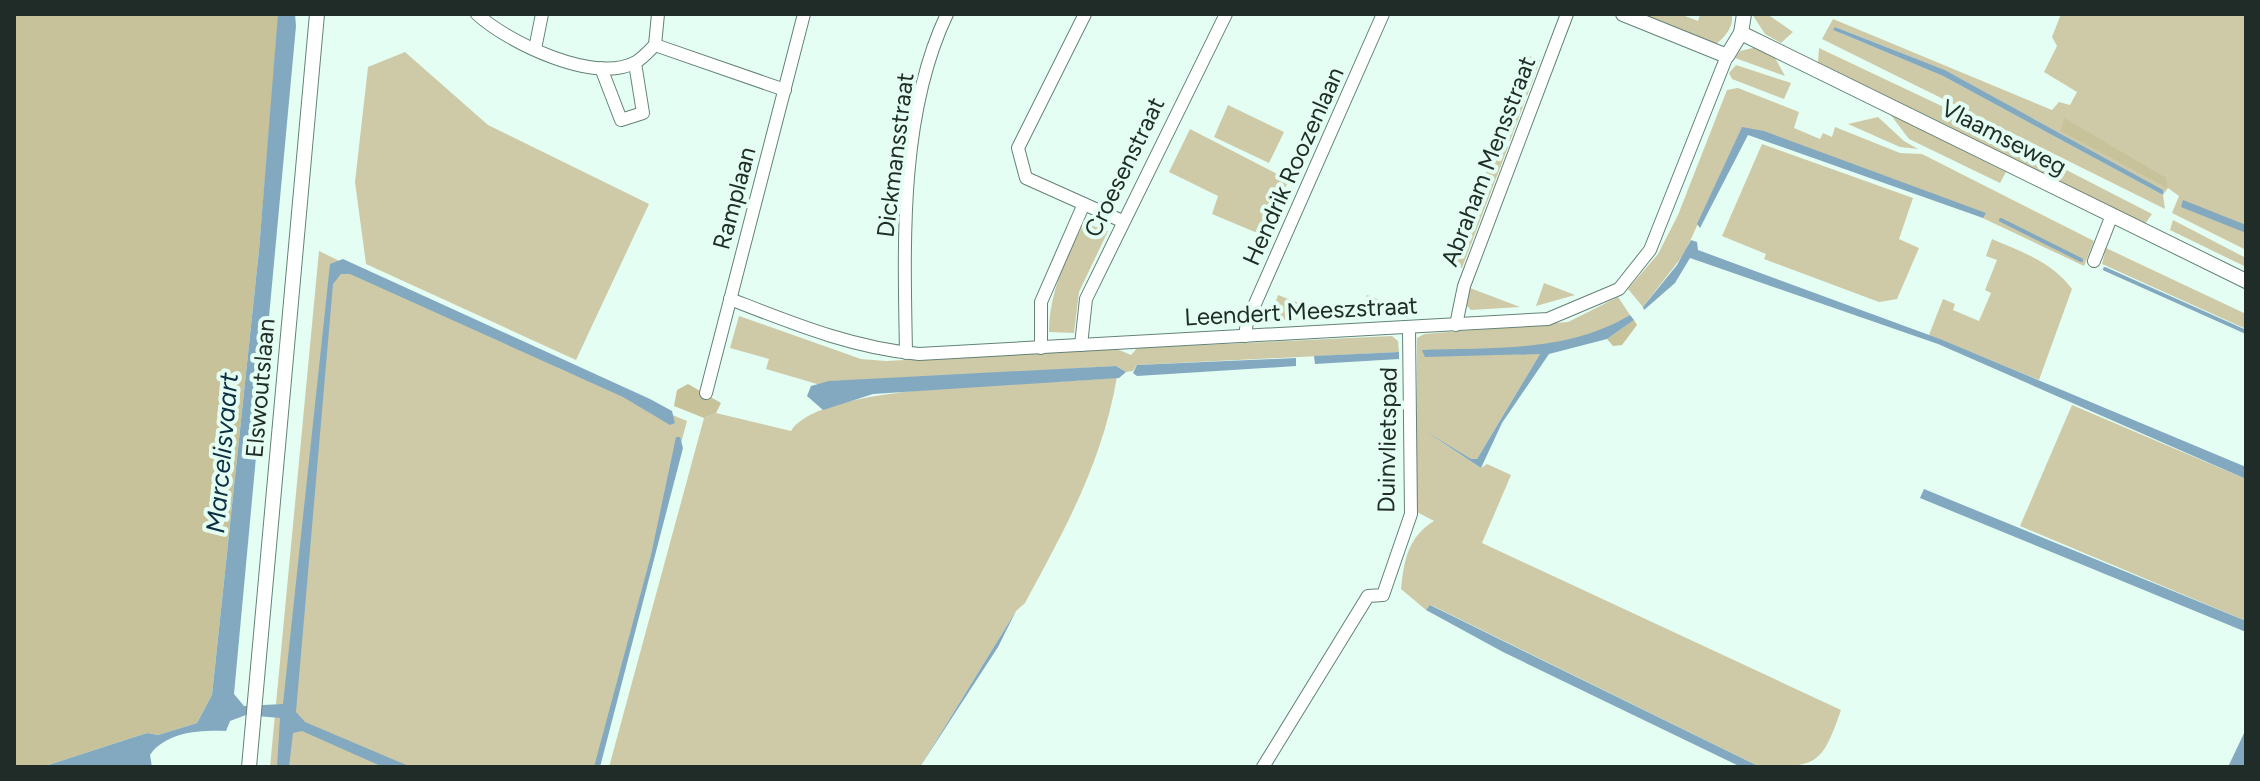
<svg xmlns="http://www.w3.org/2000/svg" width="2260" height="781" font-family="Figtree,sans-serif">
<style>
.green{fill:#cecaa8;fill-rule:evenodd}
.forest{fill:#c7c29a}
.water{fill:#82a9c0}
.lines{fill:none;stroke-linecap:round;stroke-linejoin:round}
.stream{stroke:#82a9c0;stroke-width:4}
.minor-casing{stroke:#648276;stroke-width:14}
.tertiary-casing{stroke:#648276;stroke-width:16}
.minor{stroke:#fff;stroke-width:12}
.tertiary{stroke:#fff;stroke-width:14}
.labels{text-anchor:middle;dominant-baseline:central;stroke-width:8;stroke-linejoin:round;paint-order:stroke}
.street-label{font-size:24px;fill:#1f2c27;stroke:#e4fef3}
.water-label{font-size:26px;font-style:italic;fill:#0c2e40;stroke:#e4fef3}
</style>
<rect width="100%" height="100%" fill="#e4fef3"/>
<g class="green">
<path d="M1637,14H1680L1698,21L1700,14H1732C1734,27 1725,37 1716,44Z"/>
<path d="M1752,14H1767L1793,32L1781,43L1765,34Z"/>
<path d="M2061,14H2246V250L2172,213L2179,196L2168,188L2163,195L2165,209L1822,39L1833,19L2052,110L2059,102L2070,105L2077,92L2044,72L2057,46L2052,37ZM1835,27L1945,70L2162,190L2163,195L1943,76L1843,34L1834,30Z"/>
<path d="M1757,47L1774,56L1785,76L1735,58L1740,51Z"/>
<path d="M1819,48L1950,110L2152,214L2145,224L1818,62Z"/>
<path d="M405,52L488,125L649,204L576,360L366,264L355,182L368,67Z"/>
<path d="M1529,56L1540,60L1527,96L1516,92Z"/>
<path d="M1736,65L1791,83L1784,99L1732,79L1729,73Z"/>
<path d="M1738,88L1799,112L1794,128L1820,139L1823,133L1832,137L1835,127L1900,153L1922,154L2094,241L2084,266L1936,196L1742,128L1684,254L1643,307L1628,289L1658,254L1678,215L1727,90Z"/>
<path d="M1514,97L1525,101L1510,141L1501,137Z"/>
<path d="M1228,105L1284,132L1269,163L1214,137Z"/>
<path d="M1890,114L2006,172L2000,183L1909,139Z"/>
<path d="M1878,117L1904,141L1918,149L1900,147L1848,124Z"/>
<path d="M1190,129L1289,180L1262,235L1212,214L1218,196L1169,172Z"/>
<path d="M1497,143L1508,147L1462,268L1452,265Z"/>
<path d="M1762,144L1913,198L1899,239L1919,248L1897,299L1879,302L1764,259L1766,254L1722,236Z"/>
<path d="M2173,220L2246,258V267L2170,230Z"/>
<path d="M1084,223L1108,231L1079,292L1074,333L1049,332C1049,292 1066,258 1084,223Z"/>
<path d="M1992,239C2022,252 2052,262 2072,289L2039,380L1929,335L1943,299L1955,304L1953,310L1979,321L1991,293L1985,290L1997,260L1986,256Z"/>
<path d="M2106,248L2246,314V329L2102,264Z"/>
<path d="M319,251L563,370L687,421L595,767H270Z"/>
<path d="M1544,283L1575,295L1536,306Z"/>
<path d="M1470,288L1520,307L1471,310L1465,304Z"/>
<path d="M1278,295L1334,317L1269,321Z"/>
<path d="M1367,295L1417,314L1359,318Z"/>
<path d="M1618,297L1630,315L1602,332L1540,354L1477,459L1471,460L1426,432L1481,468L1487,464L1511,475L1482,543L1841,710C1822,764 1818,767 1760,767L1431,605L1426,610L1401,589C1404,560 1408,537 1434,521L1417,512V338L1424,334L1568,322Z"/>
<path d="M739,316L861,359L886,361L1117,349L1131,355L1137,348L1392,336L1398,341L1399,352L1137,365L1133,371L1126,372L1116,366L817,384L766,369L769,359L730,348Z"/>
<path d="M1117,377C1102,463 1066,527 1025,603L1016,611L920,767H609L704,418L716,413L791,431C824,379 1052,387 1117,377Z"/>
<path d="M2072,405L2246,479V621L2020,526Z"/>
</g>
<g class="forest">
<path d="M14,14H278V25L259,250L212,695L197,723L158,735L147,733L42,767H14Z"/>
<path d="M2064,118L2166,178L2167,188L2061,131Z"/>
<path d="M1634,320L1637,325L1622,345L1613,346L1607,339Z"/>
<path d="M688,384L721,403L716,413L704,418L674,406L677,390Z"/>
</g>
<g class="water">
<path d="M278,14H295L296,26L234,694L244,706L283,704L330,264L343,259L650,399L672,411L675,423L670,425L623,397L350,274H341L333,284L296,712L305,722L411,767H383L302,731L293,733L289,767H277L280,718L246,715L230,721L226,731C199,730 166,732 150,755L152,767H42L147,733L158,735L197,723L212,695L259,250Z"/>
<path d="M1835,27L1945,70L2163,190V195L1943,76L1843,34L1833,30Z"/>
<path d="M1742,127L1764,131L1986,213L1983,218L1748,135L1700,228L1697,224Z"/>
<path d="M2183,200L2246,225V233L2181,207Z"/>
<path d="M1691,240L1697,242L1698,250L1940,339L2246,467V479L1938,344L1690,258L1675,283L1644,310L1643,307L1677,265Z"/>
<path d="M1630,315L1634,320L1607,339L1549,354L1502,423L1481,468L1425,431L1471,459H1477L1540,354L1425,357L1422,350C1493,347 1567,353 1630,315Z"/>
<path d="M1399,352V359L1315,364L1314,356Z"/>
<path d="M1296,358V366L1137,376L1133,373L1137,365Z"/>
<path d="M1116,366L1126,372L1119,378L873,394L823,410L807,396L811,386L829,381Z"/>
<path d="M676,437H680L683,448L600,767H594L651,555Z"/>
<path d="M1924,489L2246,621V632L1920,498Z"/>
<path d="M1430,605L1760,767H1741L1503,652L1426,610Z"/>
<path d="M1016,611L998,647L920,767Z"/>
<path d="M2246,729V767H2228Z"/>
</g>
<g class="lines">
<g class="stream">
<path d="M2001,220L2081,260"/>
<path d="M2105,269L2246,332"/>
</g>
<defs>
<g id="minor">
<path d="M477,14C507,42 595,85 636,62C643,58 649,51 655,45"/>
<path d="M1085,14L1018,148L1026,178L1122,221"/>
<path d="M655,45L785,90"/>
<path d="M655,45L658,14"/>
<path d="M535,49L542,14"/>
<path d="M601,68L621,120L643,113L635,63"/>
<path d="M2094,261L2112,215"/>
<path d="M730,299C792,323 852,348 919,354L1548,319L1619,289L1650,250L1727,56"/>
<path d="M1456,325L1464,286L1567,14"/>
<path d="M1245,336L1247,322L1383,14"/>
<path d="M1081,345L1086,299L1226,14"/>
<path d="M1041,348V302L1083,206"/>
<path d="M906,353C904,243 899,115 947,14"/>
<path d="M706,393L804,14"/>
<path d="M1263,767L1368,596L1383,595L1411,514L1409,328"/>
</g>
<g id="tertiary">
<path d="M1623,14L1727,56L1741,33L1744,14"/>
<path d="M1741,33L2246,281"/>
<path d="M249,767L317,14"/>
</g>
</defs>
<use href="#minor" class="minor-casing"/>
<use href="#tertiary" class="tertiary-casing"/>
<use href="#minor" class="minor"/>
<use href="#tertiary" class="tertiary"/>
</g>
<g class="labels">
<g class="street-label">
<text transform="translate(2004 137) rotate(27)">Vlaamseweg</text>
<text transform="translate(895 155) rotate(-83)">Dickmansstraat</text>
<text transform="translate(1488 161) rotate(-69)">Abraham Mensstraat</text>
<text transform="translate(1293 166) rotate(-66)">Hendrik Roozenlaan</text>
<text transform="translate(1124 167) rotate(-64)">Croesenstraat</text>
<text transform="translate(734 198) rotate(-75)">Ramplaan</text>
<text transform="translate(1301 311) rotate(-3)">Leendert Meeszstraat</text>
<text transform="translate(260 388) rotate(-85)">Elswoutslaan</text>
<text transform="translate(1387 440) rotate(-89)">Duinvlietspad</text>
</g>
<g class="water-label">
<text transform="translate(222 453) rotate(-85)">Marcelisvaart</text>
</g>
</g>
<rect width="2260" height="781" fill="none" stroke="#1f2c27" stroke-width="32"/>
</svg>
